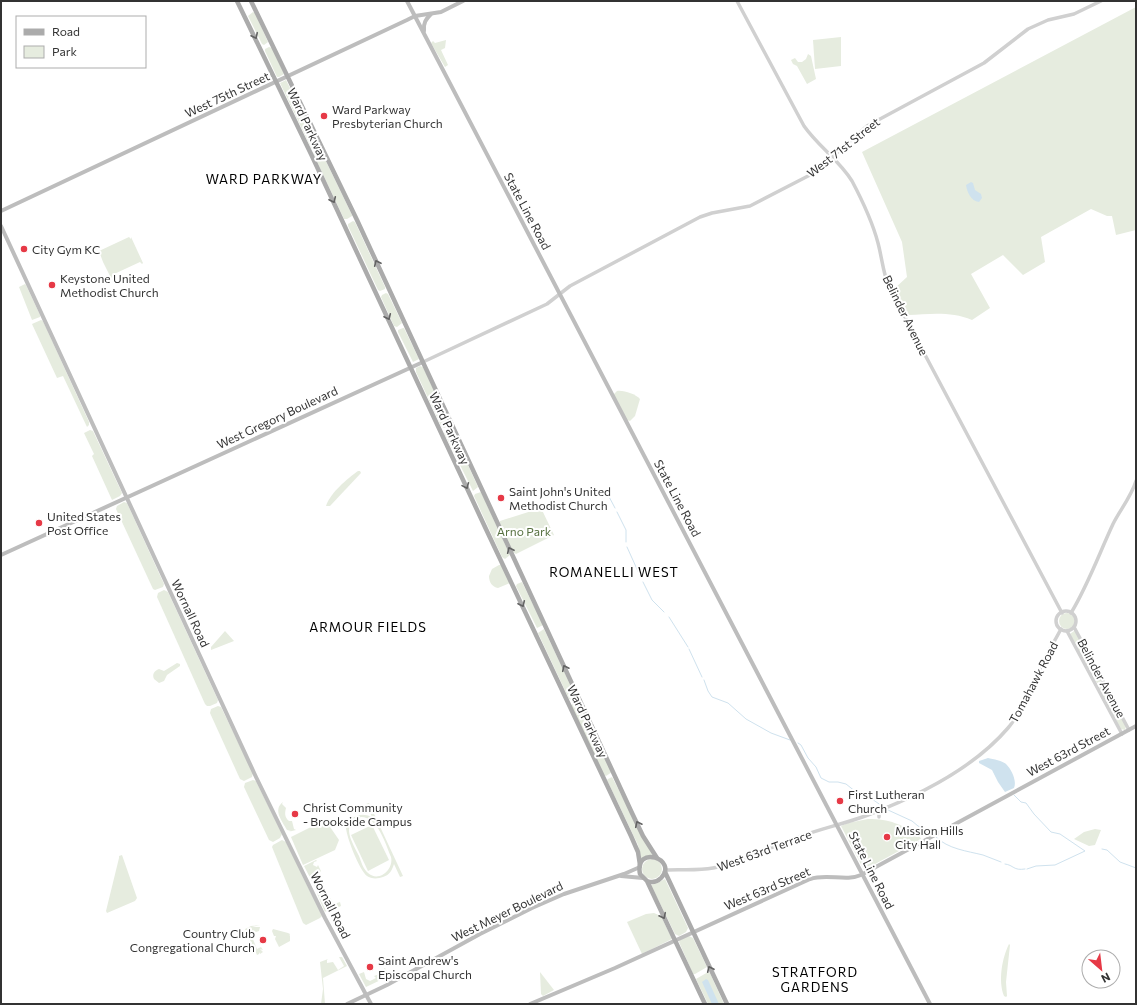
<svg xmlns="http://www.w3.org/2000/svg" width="1137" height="1005" font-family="Commissioner,sans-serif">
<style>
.green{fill:#e6ecdf;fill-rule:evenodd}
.water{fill:#cfe2ee}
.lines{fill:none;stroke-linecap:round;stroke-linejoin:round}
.stream{stroke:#cfe2ee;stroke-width:1}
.tertiary{stroke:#d0d0d0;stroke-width:3.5}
.secondary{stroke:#bdbdbd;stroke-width:4}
.primary{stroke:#ababab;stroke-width:4.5}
.oneway{stroke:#636363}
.poi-dot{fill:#e63946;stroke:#fff;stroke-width:1.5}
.labels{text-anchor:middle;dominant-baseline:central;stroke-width:4;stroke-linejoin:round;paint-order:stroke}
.street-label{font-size:12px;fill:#333;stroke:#fff}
.poi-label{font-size:12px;fill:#333;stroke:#fff;text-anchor:start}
.park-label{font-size:12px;fill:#56703f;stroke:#fff}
.neighbourhood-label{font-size:13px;letter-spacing:1px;fill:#000;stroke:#fff}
</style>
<rect width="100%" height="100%" fill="#fff"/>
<g class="green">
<path d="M1136,7V230L1116,235L1112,216H1107L1091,209L1041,237L1045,262L1023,275L1003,255L971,274L990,308L972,320C951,311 930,314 908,315L894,289L907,277L902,242L862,152Z"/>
<path d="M253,12L255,13L268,42L264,45L262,44L248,16Z"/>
<path d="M841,37V66L815,69L813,40Z"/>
<path d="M446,40L445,48L441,50L448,65L445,67L431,43L433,41L435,43Z"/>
<path d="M269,47L272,48L284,74L279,77H277L265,51V49Z"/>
<path d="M808,54L811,56L816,79L807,84L797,66L793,64L791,60L795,58L798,62H802L806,59Z"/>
<path d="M286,80L318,144V146L312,149L311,148L280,83Z"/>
<path d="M319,150L321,151L352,215V216L347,219H344L313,153Z"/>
<path d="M353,221L355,222L385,287V289L380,291L378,290L348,226V224Z"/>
<path d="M129,237L131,239V237L143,263L142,264L140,262L112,275L113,278H111L98,252L103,262L99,251Z"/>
<path d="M25,284L26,285L40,315V317L32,320L19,287Z"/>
<path d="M386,293L388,294L402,323L397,327L394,326L381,297L382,295Z"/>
<path d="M41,320L43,321L89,422V425L87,427L63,376L57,378L32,324Z"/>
<path d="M403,328H404L419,359L413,362L398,332V330Z"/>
<path d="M420,366L423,367L449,423L448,426L444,428L441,426L416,372V368Z"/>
<path d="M617,391C624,390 635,394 640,399L635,416L630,421L627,420L614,396V394Z"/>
<path d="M450,429L452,430L478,487L473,491L444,433L446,431Z"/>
<path d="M90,430L93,431L122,493L120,496L112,500L92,456L94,454L84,433Z"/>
<path d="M358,471H360L361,473L330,506H326C330,493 347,479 358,471Z"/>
<path d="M481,492L510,555L505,559L502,557L474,496L475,494Z"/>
<path d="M124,502L127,503L164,584L163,587L155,590L153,589L116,509L117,506Z"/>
<path d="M541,508L554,535L516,554L513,552L500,524V521Z"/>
<path d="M499,565H501L510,583L498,588C492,587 489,582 489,576L492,569Z"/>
<path d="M522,582L543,625L537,628L516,586L517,584Z"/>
<path d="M164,590L168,592L218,700L217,703L210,706H207L205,704L157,597L158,593Z"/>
<circle cx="1067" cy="621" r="8"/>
<path d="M544,629L576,697L571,700L569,699L538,633Z"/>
<path d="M225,631L234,641L211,650V647Z"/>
<path d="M1074,631H1075L1102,681L1097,683L1070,634Z"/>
<path d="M177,663L180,664V666L167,675L164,681L159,683L154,679C152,674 154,671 159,669L164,671Z"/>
<path d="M1104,685L1126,726L1125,730L1121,729L1099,688Z"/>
<path d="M578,701L612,772L606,776L604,775L571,705Z"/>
<path d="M218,706L221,707L253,773L252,777L244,781L240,779L210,713L211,709Z"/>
<path d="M612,777L652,854V855L641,858L638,845L607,780L608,779Z"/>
<path d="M253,780L256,781L282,834L280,838L273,842L269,840L244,787L245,783Z"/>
<path d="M283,802L282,804L286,808C285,812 284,817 289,821H292L294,829L296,830L288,832L291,831L287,830C283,822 272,810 283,802Z"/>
<path d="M369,803L403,876L400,877L394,864C392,870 390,875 383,877C378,879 371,879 367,876C360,871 346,837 346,827C352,816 360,812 372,817L366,804ZM361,817C378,817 385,843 391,857C394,869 379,883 368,873C363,869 361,861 359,856C353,843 339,824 361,817Z"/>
<path d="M327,819L328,820L326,821L339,840L335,850L303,865L291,837Z"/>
<path d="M868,819C890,819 901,824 920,837L921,839L864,870L841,826L848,823Z"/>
<path d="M372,825L389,860L368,871L351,835Z"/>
<path d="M1095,829L1101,830L1095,845L1089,846L1074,839L1084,832Z"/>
<path d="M282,840L286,842L322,916L320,918L306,925L303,923L272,847L273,845Z"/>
<path d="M122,855L137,898L135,901L107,913L106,911L119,858V856Z"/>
<circle cx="652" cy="869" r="10"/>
<path d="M316,860L317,861L314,862L313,865L317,867L318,865L321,871L319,873L324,884L323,885L324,888L317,891L304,866Z"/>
<path d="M665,879L688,928L686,932L679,936L675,934L651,885L657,883Z"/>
<path d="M325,890L334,904L340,902L341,906L328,912L326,911L325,912L317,894L324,907L317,893Z"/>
<path d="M654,913L661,916L662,918L672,939L642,954L627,922L646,914Z"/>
<path d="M260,925L252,927H260L259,931L253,933L254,936L252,937L257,949L261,947L263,950L260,949L263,952L260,954L259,952V954L257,955L245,929L251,926Z"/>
<path d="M273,929L288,933L290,934L289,936L290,935V941L279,947L275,939L276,936H274L272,931Z"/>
<path d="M689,936L693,938L707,967L695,974H693L679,942L680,940Z"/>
<path d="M1009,944L1010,945L1006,982L1007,996L1006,997L1004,996C998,981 1002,958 1009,944Z"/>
<path d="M339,957H342L347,966L323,978L325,1004H321L323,989L320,962L328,959L327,960V963L333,962L338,970L344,966Z"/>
<path d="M385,968L389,976L366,987L359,974L364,972L366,979L370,981L376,978L374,976L382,973V970Z"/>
<path d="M540,972L554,990L543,996L541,994Z"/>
<path d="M708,972L710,973L724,1004H708L696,979Z"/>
</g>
<g class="water">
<path d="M971,182L973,183L975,190L981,194L982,198L979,202C971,201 967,192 966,185Z"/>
<path d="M988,758C993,759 1003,761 1006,764C1012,770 1017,781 1014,788L1005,792L998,782L992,770L979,763V761Z"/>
<path d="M706,979L708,980L719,1004H712L702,982Z"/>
</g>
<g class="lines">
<g class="stream">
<path d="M606,491L615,508"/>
<path d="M617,512L626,530V542"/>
<path d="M627,547L641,578"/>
<path d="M643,582L652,600L664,612"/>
<path d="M669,617L688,647"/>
<path d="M689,649L702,677"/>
<path d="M704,680L708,691L712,697L728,703L746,719L771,733L790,740"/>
<path d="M798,743L801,745L808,758L816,767L821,778L829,782H838L846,784L856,792L872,799L882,806"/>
<path d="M1014,795L1021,802L1026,803L1034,814L1051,832L1060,834L1085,851L1055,865L1036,866L1027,869"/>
<path d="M888,810L912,821L918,826L932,833"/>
<path d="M936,837C948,849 967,851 983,855C989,857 995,860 1001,862"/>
<path d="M1102,849L1107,850L1120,862L1136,868"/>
<path d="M1005,864C1014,865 1013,871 1025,869"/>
</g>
<g class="tertiary">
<path d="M737,1L804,126C818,146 839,160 852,181C861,198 873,224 878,243C882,258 883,273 889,287L1062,613"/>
<path d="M423,362L547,304L570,286L700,217L712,213L750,206L810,175L821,167L867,126L984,63L1028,29L1048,20L1074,14L1101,1"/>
<circle cx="1066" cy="621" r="10"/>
<path d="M1071,613C1088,585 1099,554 1113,524C1120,510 1131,497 1136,481"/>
<path d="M1074,627L1129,730"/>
<path d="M1067,631L1122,734"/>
<path d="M879,810V817"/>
<path d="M665,870C681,869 697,871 713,868C742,863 769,847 796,838C819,829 844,824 868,815C918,796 973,769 1008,728C1021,713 1028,692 1037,675C1044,659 1053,644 1061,629"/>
</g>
<g class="secondary">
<path d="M407,1L930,1004"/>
<path d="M424,31C423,23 426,19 431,14"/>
<path d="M1,211L407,20L415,16L441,12L463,1"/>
<path d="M1,226L256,777L325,918L371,1004"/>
<path d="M1,555L423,362"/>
<path d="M621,876L643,878"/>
<path d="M347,1004L387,985L480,934L532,908L564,894L624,874L640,867"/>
<path d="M530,1004L615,968L810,879C828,873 845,882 861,875L1136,726"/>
</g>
<g class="primary">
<path d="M237,1L311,154L485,527L631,836L638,852L640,865"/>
<path d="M251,1L357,220L632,813L643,836L657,858"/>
<path d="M665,872L727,1004"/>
<path d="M647,881C652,883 657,882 661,878C679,859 634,844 640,874L647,881L705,1004"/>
</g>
</g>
<defs><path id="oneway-chevron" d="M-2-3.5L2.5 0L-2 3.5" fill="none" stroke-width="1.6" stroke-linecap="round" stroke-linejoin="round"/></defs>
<g class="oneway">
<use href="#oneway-chevron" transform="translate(255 36) rotate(64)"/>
<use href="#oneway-chevron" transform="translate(333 200) rotate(65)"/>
<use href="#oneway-chevron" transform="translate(377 263) rotate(-115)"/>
<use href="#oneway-chevron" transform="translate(388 317) rotate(65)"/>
<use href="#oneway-chevron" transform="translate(466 486) rotate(66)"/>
<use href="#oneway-chevron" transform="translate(510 550) rotate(-115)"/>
<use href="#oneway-chevron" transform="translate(522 604) rotate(65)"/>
<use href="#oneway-chevron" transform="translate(565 668) rotate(-116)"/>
<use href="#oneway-chevron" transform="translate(638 824) rotate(-116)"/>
<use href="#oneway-chevron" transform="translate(663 916) rotate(64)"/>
<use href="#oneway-chevron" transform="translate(710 969) rotate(-115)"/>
</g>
<g class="poi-dot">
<circle cx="324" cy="116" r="4"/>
<circle cx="24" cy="249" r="4"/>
<circle cx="52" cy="285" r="4"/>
<circle cx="501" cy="498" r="4"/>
<circle cx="39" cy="523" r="4"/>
<circle cx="840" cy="801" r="4"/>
<circle cx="295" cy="814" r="4"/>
<circle cx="887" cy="837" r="4"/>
<circle cx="263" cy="940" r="4"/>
<circle cx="370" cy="967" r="4"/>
</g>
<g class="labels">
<g class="street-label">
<text transform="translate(227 94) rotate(-25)">West 75th Street</text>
<text transform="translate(308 124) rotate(65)">Ward Parkway</text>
<text transform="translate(843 147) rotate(-38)">West 71st Street</text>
<text transform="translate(528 211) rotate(62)">State Line Road</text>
<text transform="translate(906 315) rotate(64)">Belinder Avenue</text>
<text transform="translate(277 417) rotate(-25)">West Gregory Boulevard</text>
<text transform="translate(450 428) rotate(65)">Ward Parkway</text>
<text transform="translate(678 498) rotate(62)">State Line Road</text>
<text transform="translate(191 613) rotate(65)">Wornall Road</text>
<text transform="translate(1102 678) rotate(62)">Belinder Avenue</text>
<text transform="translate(1033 682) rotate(-62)">Tomahawk Road</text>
<text transform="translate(588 721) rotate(65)">Ward Parkway</text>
<text transform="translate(1068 751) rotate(-28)">West 63rd Street</text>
<text transform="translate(764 850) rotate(-20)">West 63rd Terrace</text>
<text transform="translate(872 870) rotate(63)">State Line Road</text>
<text transform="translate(767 888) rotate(-23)">West 63rd Street</text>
<text transform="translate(331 905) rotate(63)">Wornall Road</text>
<text transform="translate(507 911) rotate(-26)">West Meyer Boulevard</text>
</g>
<g class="poi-label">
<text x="332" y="109">Ward Parkway<tspan x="332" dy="14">Presbyterian Church</tspan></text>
<text x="32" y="249">City Gym KC</text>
<text x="60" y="278">Keystone United<tspan x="60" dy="14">Methodist Church</tspan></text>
<text x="509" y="491">Saint John's United<tspan x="509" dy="14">Methodist Church</tspan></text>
<text x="47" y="516">United States<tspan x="47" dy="14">Post Office</tspan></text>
<text x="848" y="794">First Lutheran<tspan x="848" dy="14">Church</tspan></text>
<text x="303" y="807">Christ Community<tspan x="303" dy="14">- Brookside Campus</tspan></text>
<text x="895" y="830">Mission Hills<tspan x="895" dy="14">City Hall</tspan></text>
<text x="255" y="933" text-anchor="end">Country Club<tspan x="255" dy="14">Congregational Church</tspan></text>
<text x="378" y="960">Saint Andrew's<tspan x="378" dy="14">Episcopal Church</tspan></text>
</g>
<g class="park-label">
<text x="524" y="531">Arno Park</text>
</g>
<g class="neighbourhood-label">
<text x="264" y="179">WARD PARKWAY</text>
<text x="614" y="572">ROMANELLI WEST</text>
<text x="368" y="627">ARMOUR FIELDS</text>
<text x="815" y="972">STRATFORD<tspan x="815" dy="15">GARDENS</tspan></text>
</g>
</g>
<rect width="1137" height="1005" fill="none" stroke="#333333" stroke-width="4"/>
<rect x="16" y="16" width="130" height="52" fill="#ffffff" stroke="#adadad"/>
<rect x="24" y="29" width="20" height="6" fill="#ababab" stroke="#adadad"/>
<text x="52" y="36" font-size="12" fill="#333333">Road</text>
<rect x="24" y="46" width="20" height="12" fill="#e6ecdf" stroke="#adadad"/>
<text x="52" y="56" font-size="12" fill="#333333">Park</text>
<g transform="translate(1101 969) rotate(152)"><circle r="19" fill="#ffffff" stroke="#adadad"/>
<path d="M0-3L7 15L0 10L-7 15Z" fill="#e63946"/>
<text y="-6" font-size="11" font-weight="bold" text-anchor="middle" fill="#333333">N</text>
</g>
</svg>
